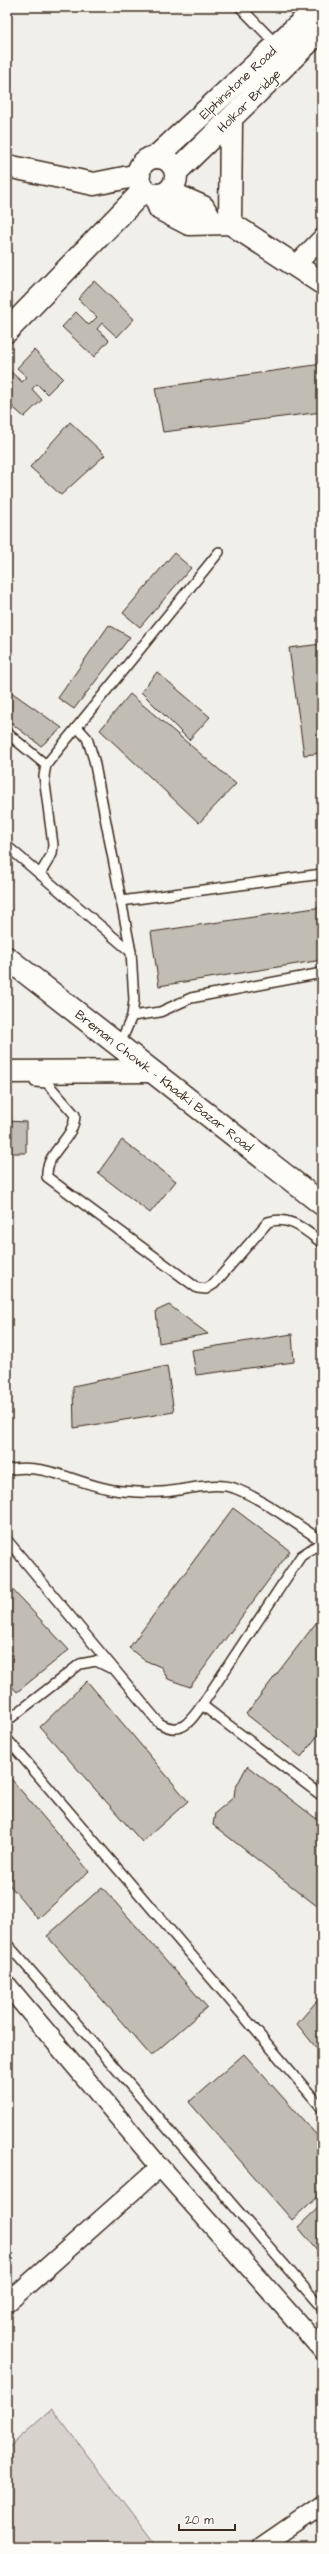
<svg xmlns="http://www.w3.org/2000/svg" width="329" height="2554" font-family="'Architects Daughter',sans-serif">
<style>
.green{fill:#d7d2cc;stroke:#897e75}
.building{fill:#c1bcb4;stroke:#3b2a1e}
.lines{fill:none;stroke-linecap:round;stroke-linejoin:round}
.lane-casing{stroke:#3b2a1e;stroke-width:12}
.street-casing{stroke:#3b2a1e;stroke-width:21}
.secondary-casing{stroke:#3b2a1e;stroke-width:25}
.primary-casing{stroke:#3b2a1e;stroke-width:25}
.lane{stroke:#fdfcf7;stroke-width:9}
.street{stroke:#fdfcf7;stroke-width:18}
.secondary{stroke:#fdfcf7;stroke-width:22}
.primary{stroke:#fdfcf7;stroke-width:22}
.labels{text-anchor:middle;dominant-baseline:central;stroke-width:3;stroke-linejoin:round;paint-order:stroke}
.street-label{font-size:13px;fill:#3b2a1e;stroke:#fdfcf7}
</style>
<rect width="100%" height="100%" fill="#f1efea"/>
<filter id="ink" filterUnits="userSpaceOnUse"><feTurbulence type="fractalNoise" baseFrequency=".025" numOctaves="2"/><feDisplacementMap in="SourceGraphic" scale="8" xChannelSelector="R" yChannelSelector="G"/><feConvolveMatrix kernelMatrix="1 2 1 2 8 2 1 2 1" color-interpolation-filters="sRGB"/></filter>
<g filter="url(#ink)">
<path class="green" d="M52,2409L158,2547H7V2449Z"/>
<g class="building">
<path d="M94,281L134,319L117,337L102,323L97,329L109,340L94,357L62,327L76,312L89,325L97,317L78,299Z"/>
<path d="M34,350L63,378L47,394L37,384L32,389L42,400L24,417L7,402V374L10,371L22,382L27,377L17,368Z"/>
<path d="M322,364V412L163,432L155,388Z"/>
<path d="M70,422L105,455L61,495L30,467Z"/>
<path d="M174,553L191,568L140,627L123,613Z"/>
<path d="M109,625L130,637L74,709L58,698Z"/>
<path d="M322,644V753L304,755L289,648Z"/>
<path d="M157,672L210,717L189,740L141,692Z"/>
<path d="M7,689L62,728L41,746L7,720Z"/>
<path d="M130,694L236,784L199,823L100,730Z"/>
<path d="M322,907V960L159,986L151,932Z"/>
<path d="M7,1121L26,1122V1153H7Z"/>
<path d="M122,1140L176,1181L150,1213L98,1173Z"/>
<path d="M169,1305L208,1334L159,1343L156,1311Z"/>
<path d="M292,1334L294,1362L196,1375L192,1350Z"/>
<path d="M167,1366L174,1412L74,1428L73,1386Z"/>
<path d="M233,1508L290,1551L190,1687L168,1679L161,1667L144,1660L129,1648Z"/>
<path d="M7,1584L69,1650L17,1692L7,1681Z"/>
<path d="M322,1615V1730L301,1757L246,1714Z"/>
<path d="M87,1681L188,1801L142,1842L40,1727Z"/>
<path d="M247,1766L322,1823V1910L213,1825L215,1813L234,1797L235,1789Z"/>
<path d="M7,1774L89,1871L38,1919L7,1882Z"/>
<path d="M102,1887L207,2007L151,2056L47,1936Z"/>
<path d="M322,1995V2055L297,2024Z"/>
<path d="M244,2054L322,2141V2192L292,2220L189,2102Z"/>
<path d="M322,2204V2256L298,2227Z"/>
</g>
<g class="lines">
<defs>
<g id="lane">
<path d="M240,7L277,45"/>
<path d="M77,727L87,738L94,760L131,952L134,1000L132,1016L119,1046"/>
<path d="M7,733L46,765"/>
<path d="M7,846L131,952"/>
<path d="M40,874L52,854L53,845L44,776L46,765L219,552"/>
<path d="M121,901L322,874"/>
<path d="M132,1016L160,1012L191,998L322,973"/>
<path d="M35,1082L47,1083L75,1115C74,1141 45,1151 47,1177L197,1288L206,1289L214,1284L268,1222C290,1215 305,1230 322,1243"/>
<path d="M7,1470C47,1461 83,1488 122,1491C135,1492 149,1493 161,1492C183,1491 213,1481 234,1488C265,1500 294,1523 322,1541"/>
<path d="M7,1540L159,1723C181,1736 189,1723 202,1705L301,1556L316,1546H322"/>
<path d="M202,1705L322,1796"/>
<path d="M7,1721L80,1664L96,1661L110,1668"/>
<path d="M7,1739L322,2108"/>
<path d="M7,1944C114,2064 216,2187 322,2308"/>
</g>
<g id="street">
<path d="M296,265L322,238"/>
<path d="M7,1985L160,2167L322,2350"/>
<path d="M7,2303L160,2167"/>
<path d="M261,2547L322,2505"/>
</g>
<g id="secondary">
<path d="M7,166L94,184L139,175"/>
<path d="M7,958L322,1204"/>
<path d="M7,1072L151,1071"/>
</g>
<g id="primary">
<path d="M156,157L318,7"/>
<circle cx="157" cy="176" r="19"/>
<path d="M176,172L322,29"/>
<path d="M169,192L203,207L212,222"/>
<path d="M154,195L160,209L189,224L230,223L322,283"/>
<path d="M230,223L231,120"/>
<path d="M7,331L144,190"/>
</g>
</defs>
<use href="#lane" class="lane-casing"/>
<use href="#street" class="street-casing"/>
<use href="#secondary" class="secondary-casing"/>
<use href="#primary" class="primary-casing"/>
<use href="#lane" class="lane"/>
<use href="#street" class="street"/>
<use href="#secondary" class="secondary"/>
<use href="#primary" class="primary"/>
</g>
</g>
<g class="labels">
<g class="street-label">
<text transform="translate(238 83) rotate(-43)">Elphinstone Road</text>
<text transform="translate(249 101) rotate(-45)">Holkar Bridge</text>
<text transform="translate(164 1081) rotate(38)">Breman Chowk - Khadki Bazar Road</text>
</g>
</g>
<rect width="329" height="2554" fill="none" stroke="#fdfcf7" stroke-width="24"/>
<rect x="12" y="12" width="305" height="2530" fill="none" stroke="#3b2a1e" stroke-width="1.5" filter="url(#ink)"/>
<path d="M179 2524v6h56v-6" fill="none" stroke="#3b2a1e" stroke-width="2"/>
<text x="185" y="2524" font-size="12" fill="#3b2a1e" stroke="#fdfcf7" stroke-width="3" paint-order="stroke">20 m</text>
</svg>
